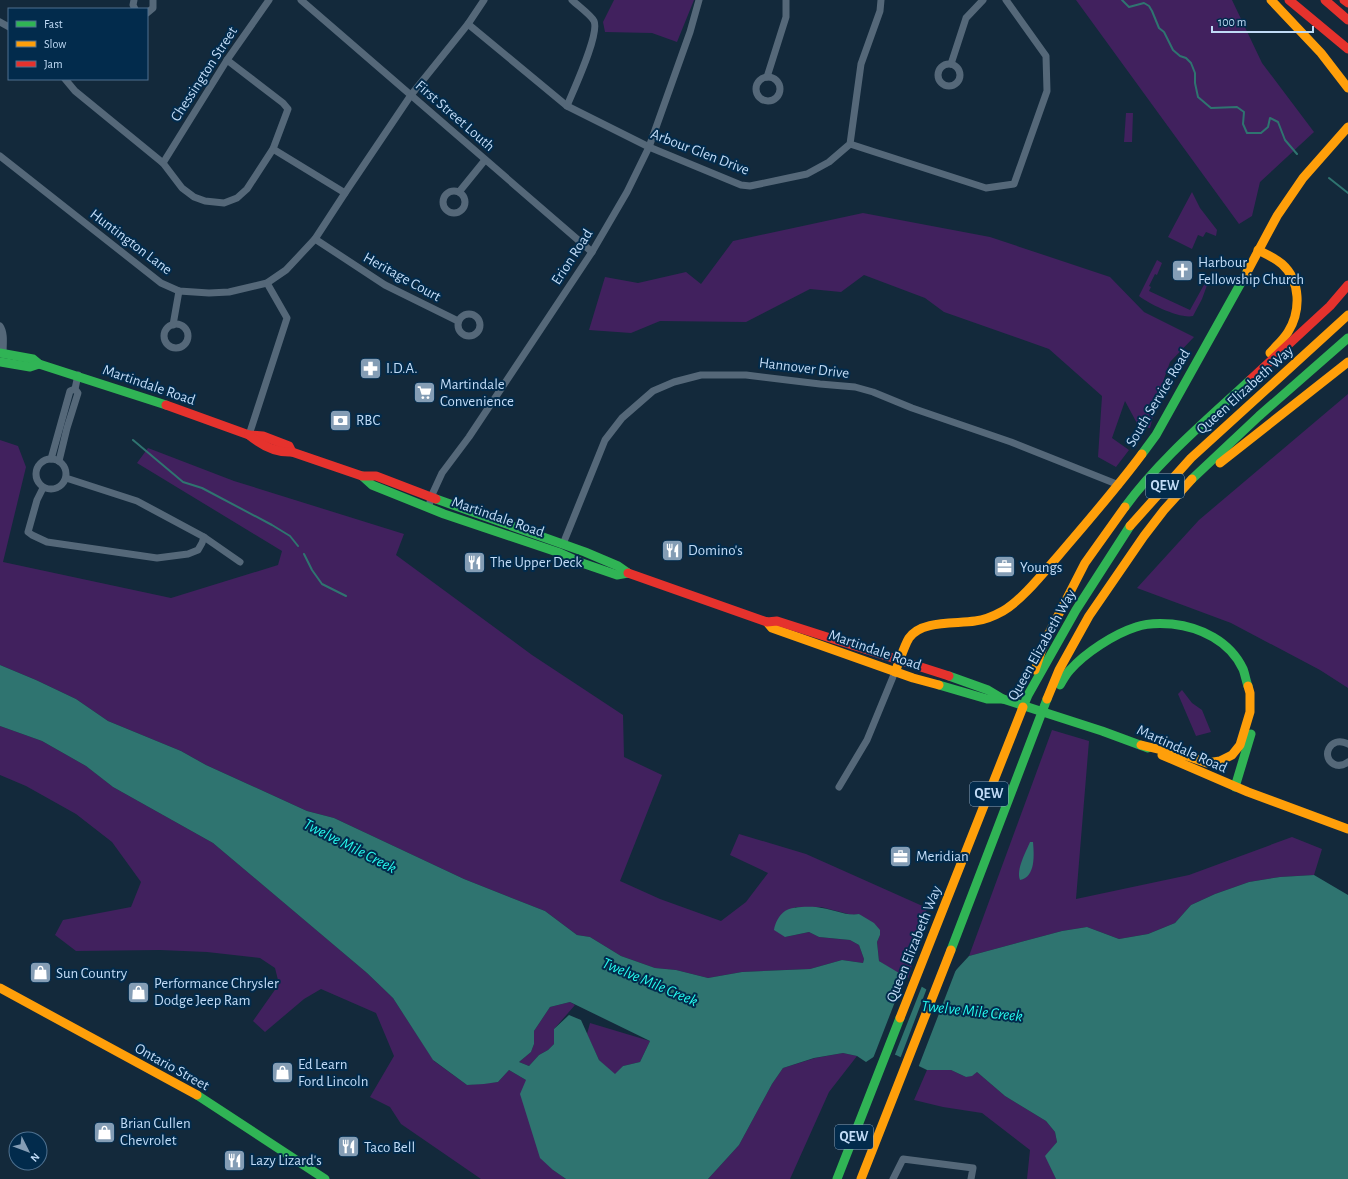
<svg xmlns="http://www.w3.org/2000/svg" width="1348" height="1179" font-family="'Alegreya Sans',sans-serif">
<style>
.green{fill:#41215e}
.water{fill:#2f7470;fill-rule:evenodd}
.pier{fill:#13293b}
.lines{fill:none;stroke-linecap:round;stroke-linejoin:round}
.stream{stroke:#2f7470;stroke-width:2}
.street{stroke:#556879;stroke-width:7}
.fast{stroke:#30b455;stroke-width:9}
.slow{stroke:#ff9f0a;stroke-width:9}
.jam{stroke:#e5322d;stroke-width:9}
.labels{text-anchor:middle;dominant-baseline:central;stroke-width:4;stroke-linejoin:round;paint-order:stroke}
.shield{fill:#022b4c;stroke:#88a6c3;stroke-width:1}
.shield-label{font-size:14px;font-weight:bold;fill:#c1dbf6}
.street-label{font-size:15px;fill:#c1dbf6;stroke:#022b4c}
.poi-label{font-size:15px;fill:#c1dbf6;stroke:#022b4c;text-anchor:start}
.water-label{font-size:16px;font-style:italic;fill:#26fbee;stroke:#022b4c}
</style>
<rect width="100%" height="100%" fill="#13293b"/>
<g class="green">
<path d="M614,0H694L677,42L652,33L605,32L603,22Z"/>
<path d="M1076,0H1232L1262,63L1314,132L1260,182L1252,216L1239,224Z"/>
<path d="M1126,113H1133L1132,142H1124Z"/>
<path d="M1192,192L1200,208L1217,230L1216,236L1206,232L1203,237L1198,235L1192,249L1168,237Z"/>
<path d="M863,213L990,237L1110,277L1144,312L1194,337L1170,362L1159,393L1150,428L1139,427L1125,401L1112,438L1129,450L1116,467L1098,457L1102,396L1049,349L944,312L925,298L864,275L841,292L810,289L746,322L660,321L631,333L589,330L605,277L638,283L686,272L701,284L733,241Z"/>
<path d="M1157,260L1162,263L1157,275L1155,274L1149,286L1151,287L1149,291L1190,310L1205,283L1201,281L1205,274L1210,277L1202,299L1193,316C1180,319 1149,304 1139,296Z"/>
<path d="M1348,394V688L1320,670L1231,623L1137,588L1199,520Z"/>
<path d="M0,440L18,446L26,467L3,562L171,598L278,565L282,551L137,463L148,448L234,481L404,534L396,555L532,655L623,715L624,757L662,775L620,881L660,899L721,921L746,902L768,873L730,855L739,834L806,854L927,908L908,980L879,961L877,942L880,935L859,914L852,915L821,907H795L785,937L809,932L819,937L850,940L859,945L864,959L863,963L842,960L810,969L742,972L708,978L676,970L655,968L621,956L590,937L577,935L545,911L464,879L334,818L307,811L206,765L181,751L108,721L76,699L36,680L0,665Z"/>
<path d="M1182,690L1192,703L1202,710L1211,732L1196,736L1178,694Z"/>
<path d="M0,726L42,741L86,766L113,787L213,843L367,973L393,998L434,1061L467,1085L498,1082L509,1070L526,1080L553,1170L566,1179H481L401,1124L390,1107L370,1097L394,1056L376,1013L321,989L304,999L265,1032L253,1021L279,984L275,968L260,958L207,952L160,950L76,951L55,935L63,920L131,907L141,882L112,842L76,814L26,786L0,775Z"/>
<path d="M1052,730L1089,741L1076,899L1189,875L1292,837L1322,849L1314,875L1280,877L1249,882L1215,894L1191,905L1175,923L1148,934L1119,939L1087,927L1062,931L969,956Z"/>
<path d="M570,1002L575,1005L554,1029V1044L548,1050L539,1055L529,1066L519,1062L531,1052L534,1044V1031L550,1007Z"/>
<path d="M590,1023L650,1041L640,1062L623,1066L615,1075L599,1060L587,1034Z"/>
<path d="M843,1053L857,1056L829,1092L790,1179H708L739,1145L772,1084L783,1068L815,1058Z"/>
<path d="M927,1070H951L966,1077L977,1072L1005,1096L1046,1121L1055,1132L1057,1142L1046,1156L1056,1179H1027L1030,1150L982,1113L943,1107L914,1100Z"/>
</g>
<g class="water">
<path d="M0,665L36,680L76,699L108,721L181,751L206,765L307,811L334,818L464,879L545,911L577,935L590,937L621,956L655,968L676,970L708,978L742,972L810,969L842,960L863,963L864,959L859,945L850,940L819,937L809,932L785,937L774,930C775,923 779,915 785,911C792,906 814,906 822,908C835,910 846,916 859,914L874,923L880,930V935L877,942L879,961L934,994L969,956L1062,931L1087,927L1119,939L1148,934L1175,923L1191,905L1215,894L1249,882L1280,877L1314,875L1348,895V1179H1056L1045,1156L1057,1142L1055,1132L1046,1121L1005,1096L977,1072L972,1076L966,1077L951,1070H927L896,1055L881,1052L866,1062L857,1056L843,1053L814,1058L783,1068L772,1084L739,1145L708,1179H566L553,1170L540,1158L520,1094L526,1080L509,1070L498,1082L484,1084L467,1085L433,1060L393,998L367,973L213,843L113,787L86,766L42,741L0,726ZM570,1002L650,1041L640,1062L623,1066L615,1074L599,1060L581,1020L569,1015L554,1029V1044L548,1050L539,1055L529,1066L519,1062L531,1052L534,1044V1031L550,1007Z"/>
<path d="M1030,842H1033C1034,854 1036,877 1020,880C1016,869 1026,852 1030,842Z"/>
</g>
<g class="pier">
<path d="M957,967L918,1068L900,1059L927,988L933,992Z"/>
<path d="M905,976L922,986L894,1057L882,1054L872,1061Z"/>
</g>
<g class="lines">
<g class="stream">
<path d="M1122,0L1129,7L1144,3L1149,6L1152,11L1159,28L1164,32L1173,50L1180,56L1186,58L1191,63L1195,73V83L1198,97L1211,108L1237,107L1244,112L1243,124L1247,133H1261L1268,127L1270,118L1278,122L1285,140L1297,154"/>
<path d="M1329,178L1348,193"/>
<path d="M133,440L183,482L202,488L272,525L290,536L298,546"/>
<path d="M304,554L312,570L322,584L346,596"/>
</g>
<g class="street">
<path d="M134,0L133,5L135,9"/>
<path d="M301,0L592,252"/>
<path d="M147,13L153,8V0"/>
<path d="M0,22L9,27"/>
<path d="M468,24L567,106L649,147L741,185L750,186L807,174L829,162L850,144L861,64L880,11L881,0"/>
<circle cx="949" cy="75" r="11"/>
<path d="M951,64L966,18L983,0"/>
<path d="M767,77L786,17V0"/>
<circle cx="768" cy="89" r="12"/>
<path d="M65,79L75,91L163,163L182,188L194,197L205,201L224,203L237,198L247,189L273,149L288,109L283,103L227,60"/>
<path d="M567,106C573,91 600,34 594,21C591,15 577,5 572,0"/>
<path d="M850,144L986,188L1014,184L1047,91L1046,56L1006,0"/>
<path d="M273,149L345,193"/>
<path d="M0,156L161,283L179,291L209,293L229,292L267,283L286,270L315,239L345,193L411,95L468,24L484,0"/>
<path d="M163,163L227,60L269,0"/>
<circle cx="454" cy="202" r="11"/>
<path d="M459,192L485,160"/>
<path d="M315,239L385,285L458,321"/>
<circle cx="469" cy="325" r="11"/>
<circle cx="176" cy="336" r="12"/>
<path d="M173,325L179,291"/>
<path d="M0,326C5,333 3,345 3,354"/>
<path d="M249,435L287,318L267,283"/>
<circle cx="51" cy="474" r="15"/>
<path d="M51,459L70,391L75,389"/>
<path d="M59,461L67,428L78,393L75,389L78,375"/>
<path d="M66,478L137,501L204,537L240,562"/>
<path d="M43,488L37,500L28,532L32,535L47,542L157,558L188,554L198,550L202,543L204,537"/>
<path d="M429,507L431,497L442,473L469,437L592,252L627,192L649,147L690,32L699,0"/>
<path d="M563,544L605,440L622,418L653,391L674,382L701,375H746L820,384L855,387L873,392L912,408L1011,442L1119,485"/>
<path d="M1348,744C1330,734 1319,759 1336,765C1340,766 1344,765 1348,762"/>
<path d="M839,787L867,740L895,672"/>
<path d="M893,1179L903,1159L973,1168L971,1179"/>
</g>
<g class="fast">
<path d="M0,353L33,359L39,364L166,405"/>
<path d="M0,362L30,367L39,364"/>
<path d="M1142,454L1156,435L1247,272"/>
<path d="M362,476L372,485L444,514L560,553L582,563L617,575L628,573"/>
<path d="M1192,479L1259,416L1348,338"/>
<path d="M436,499L585,552L618,566L628,573"/>
<path d="M1125,507C1160,459 1207,420 1250,380"/>
<path d="M949,676L988,690L1003,699L1102,731L1148,748"/>
<path d="M939,685L987,699H1003"/>
<path d="M1060,685C1063,680 1066,674 1070,670C1085,653 1114,634 1136,627C1147,623 1160,623 1172,624C1200,627 1230,641 1243,669C1245,674 1246,681 1248,686"/>
<path d="M1023,707L1028,695L1076,610L1130,526"/>
<path d="M1235,787L1251,734"/>
<path d="M951,950L1047,699"/>
<path d="M197,1095L325,1179"/>
<path d="M837,1179L900,1018"/>
</g>
<g class="slow">
<path d="M1271,0L1321,53L1348,88"/>
<path d="M1258,250C1266,254 1275,258 1282,264C1301,281 1301,311 1288,332C1283,340 1276,346 1270,353"/>
<path d="M1247,272L1277,216L1303,178L1348,127"/>
<path d="M1220,463L1348,362"/>
<path d="M1130,526L1191,458L1348,315"/>
<path d="M767,622L772,628L913,678L939,685"/>
<path d="M1035,670L1044,643L1085,563L1125,507"/>
<path d="M895,672C899,663 904,646 909,638C921,620 955,624 975,621C985,620 994,616 1003,611C1022,600 1044,572 1059,555C1087,522 1116,489 1142,454"/>
<path d="M1047,699L1059,670L1089,616L1144,536L1164,510L1192,479"/>
<path d="M1141,745L1190,757L1207,763L1220,761L1232,755L1240,745L1250,712V693L1248,686"/>
<path d="M1162,755L1248,792L1348,829"/>
<path d="M0,988L197,1095"/>
<path d="M900,1018L1023,707"/>
<path d="M861,1179L951,950"/>
</g>
<g class="jam">
<path d="M1289,0L1348,49"/>
<path d="M1325,0L1348,20"/>
<path d="M1344,0L1348,3"/>
<path d="M1250,380L1330,306L1348,285"/>
<path d="M166,405L249,435L263,436L289,446L292,452"/>
<path d="M249,435C261,445 276,453 292,452L362,476H376L436,499"/>
<path d="M628,573L767,622L777,621L949,676"/>
</g>
</g>
<defs>
<symbol id="church-square" viewBox="-11 -11 22 22"><rect x="-9" y="-9" width="18" height="18" rx="4" fill="#849db5" stroke="#022b4c"/><path d="M-1.2-6h2.4v3.5h3.3v2.4h-3.3V6h-2.4V-.1h-3.3v-2.4h3.3Z" fill="#fff"/></symbol>
<symbol id="pharmacy-square" viewBox="-11 -11 22 22"><rect x="-9" y="-9" width="18" height="18" rx="4" fill="#849db5" stroke="#022b4c"/><path d="M-2-6h4v4h4v4h-4v4h-4v-4h-4v-4h4Z" fill="#fff"/></symbol>
<symbol id="supermarket-square" viewBox="-11 -11 22 22"><rect x="-9" y="-9" width="18" height="18" rx="4" fill="#849db5" stroke="#022b4c"/><path d="M-6-5.5h2.5l.6 2H6L4.5 2H-2.5L-4.4-4H-6ZM-1.5 3.2a1.3 1.3 0 1 0 .1 0ZM3 3.2a1.3 1.3 0 1 0 .1 0Z" fill="#fff"/></symbol>
<symbol id="bank-square" viewBox="-11 -11 22 22"><rect x="-9" y="-9" width="18" height="18" rx="4" fill="#849db5" stroke="#022b4c"/><path d="M-6-4H6V4H-6ZM0-2.3a2.3 2.3 0 1 0 0 4.6a2.3 2.3 0 1 0 0-4.6Z" fill="#fff"/></symbol>
<symbol id="restaurant-square" viewBox="-11 -11 22 22"><rect x="-9" y="-9" width="18" height="18" rx="4" fill="#849db5" stroke="#022b4c"/><path d="M-5-6h1v4h1v-4h1v4h1v-4h1v5L-1.5 .5V6h-2V.5L-5-1ZM5-6V6H3V1.5H1.5Q1.5-4 5-6Z" fill="#fff"/></symbol>
<symbol id="office-square" viewBox="-11 -11 22 22"><rect x="-9" y="-9" width="18" height="18" rx="4" fill="#849db5" stroke="#022b4c"/><path d="M-6-3h4V-5.5h4V-3h4V5H-6ZM-1-4.5V-3h2v-1.5ZM-6 0V1H6V0Z" fill="#fff"/></symbol>
<symbol id="shop-square" viewBox="-11 -11 22 22"><rect x="-9" y="-9" width="18" height="18" rx="4" fill="#849db5" stroke="#022b4c"/><path d="M-5-2.5h2.3a2.7 3.5 0 0 1 5.4 0H5L5.5 6h-11ZM-1.5-2.5h3a1.5 2.3 0 0 0-3 0Z" fill="#fff"/></symbol>
</defs>
<g fill-rule="evenodd">
<use href="#church-square" x="1170" y="258" width="25" height="25"/>
<use href="#pharmacy-square" x="358" y="356" width="25" height="25"/>
<use href="#supermarket-square" x="412" y="380" width="25" height="25"/>
<use href="#bank-square" x="328" y="408" width="25" height="25"/>
<use href="#restaurant-square" x="660" y="538" width="25" height="25"/>
<use href="#restaurant-square" x="462" y="550" width="25" height="25"/>
<use href="#office-square" x="992" y="554" width="25" height="25"/>
<use href="#office-square" x="888" y="844" width="25" height="25"/>
<use href="#shop-square" x="28" y="960" width="25" height="25"/>
<use href="#shop-square" x="126" y="980" width="25" height="25"/>
<use href="#shop-square" x="270" y="1060" width="25" height="25"/>
<use href="#shop-square" x="92" y="1120" width="25" height="25"/>
<use href="#restaurant-square" x="336" y="1134" width="25" height="25"/>
<use href="#restaurant-square" x="222" y="1148" width="25" height="25"/>
</g>
<g class="labels">
<g class="shield">
<rect x="1146" y="474" width="38" height="24" rx="3"/>
<rect x="970" y="782" width="38" height="24" rx="3"/>
<rect x="835" y="1125" width="38" height="24" rx="3"/>
</g>
<g class="shield-label">
<text x="1165" y="486">QEW</text>
<text x="989" y="794">QEW</text>
<text x="854" y="1137">QEW</text>
</g>
<g class="street-label">
<text transform="translate(204 74) rotate(-57)">Chessington Street</text>
<text transform="translate(455 116) rotate(41)">First Street Louth</text>
<text transform="translate(700 152) rotate(21)">Arbour Glen Drive</text>
<text transform="translate(131 242) rotate(37)">Huntington Lane</text>
<text transform="translate(572 257) rotate(-57)">Erion Road</text>
<text transform="translate(402 277) rotate(29)">Heritage Court</text>
<text transform="translate(804 368) rotate(7)">Hannover Drive</text>
<text transform="translate(149 385) rotate(19)">Martindale Road</text>
<text transform="translate(1245 390) rotate(-42)">Queen Elizabeth Way</text>
<text transform="translate(1158 398) rotate(-59)">South Service Road</text>
<text transform="translate(498 517) rotate(19)">Martindale Road</text>
<text transform="translate(1042 645) rotate(-61)">Queen Elizabeth Way</text>
<text transform="translate(875 650) rotate(19)">Martindale Road</text>
<text transform="translate(1182 749) rotate(24)">Martindale Road</text>
<text transform="translate(914 944) rotate(-68)">Queen Elizabeth Way</text>
<text transform="translate(172 1067) rotate(29)">Ontario Street</text>
</g>
<g class="poi-label">
<text x="1198" y="262">Harbour<tspan x="1198" dy="17">Fellowship Church</tspan></text>
<text x="386" y="368">I.D.A.</text>
<text x="440" y="384">Martindale<tspan x="440" dy="17">Convenience</tspan></text>
<text x="356" y="420">RBC</text>
<text x="688" y="550">Domino's</text>
<text x="490" y="562">The Upper Deck</text>
<text x="1020" y="567">Youngs</text>
<text x="916" y="856">Meridian</text>
<text x="56" y="973">Sun Country</text>
<text x="154" y="983">Performance Chrysler<tspan x="154" dy="17">Dodge Jeep Ram</tspan></text>
<text x="298" y="1064">Ed Learn<tspan x="298" dy="17">Ford Lincoln</tspan></text>
<text x="120" y="1123">Brian Cullen<tspan x="120" dy="17">Chevrolet</tspan></text>
<text x="364" y="1147">Taco Bell</text>
<text x="250" y="1160">Lazy Lizard's</text>
</g>
<g class="water-label">
<text transform="translate(350 846) rotate(27)">Twelve Mile Creek</text>
<text transform="translate(650 982) rotate(23)">Twelve Mile Creek</text>
<text transform="translate(972 1011) rotate(6)">Twelve Mile Creek</text>
</g>
</g>
<rect x="8" y="8" width="140" height="72" fill="#022b4c" stroke="#4e7190"/>
<rect x="16" y="21" width="20" height="6" fill="#30b455" stroke="#4e7190"/>
<text x="44" y="28" font-size="12" fill="#c1dbf6">Fast</text>
<rect x="16" y="41" width="20" height="6" fill="#ff9f0a" stroke="#4e7190"/>
<text x="44" y="48" font-size="12" fill="#c1dbf6">Slow</text>
<rect x="16" y="61" width="20" height="6" fill="#e5322d" stroke="#4e7190"/>
<text x="44" y="68" font-size="12" fill="#c1dbf6">Jam</text>
<g transform="translate(28 1151) rotate(132)"><circle r="19" fill="#022b4c" stroke="#4e7190"/>
<path d="M0-3L7 15L0 10L-7 15Z" fill="#849db5"/>
<text y="-6" font-size="11" font-weight="bold" text-anchor="middle" fill="#c1dbf6">N</text>
</g>
<path d="M1212 26v6h101v-6" fill="none" stroke="#c1dbf6" stroke-width="2"/>
<text x="1218" y="26" font-size="12" fill="#c1dbf6" stroke="#022b4c" stroke-width="3" paint-order="stroke">100 m</text>
</svg>
